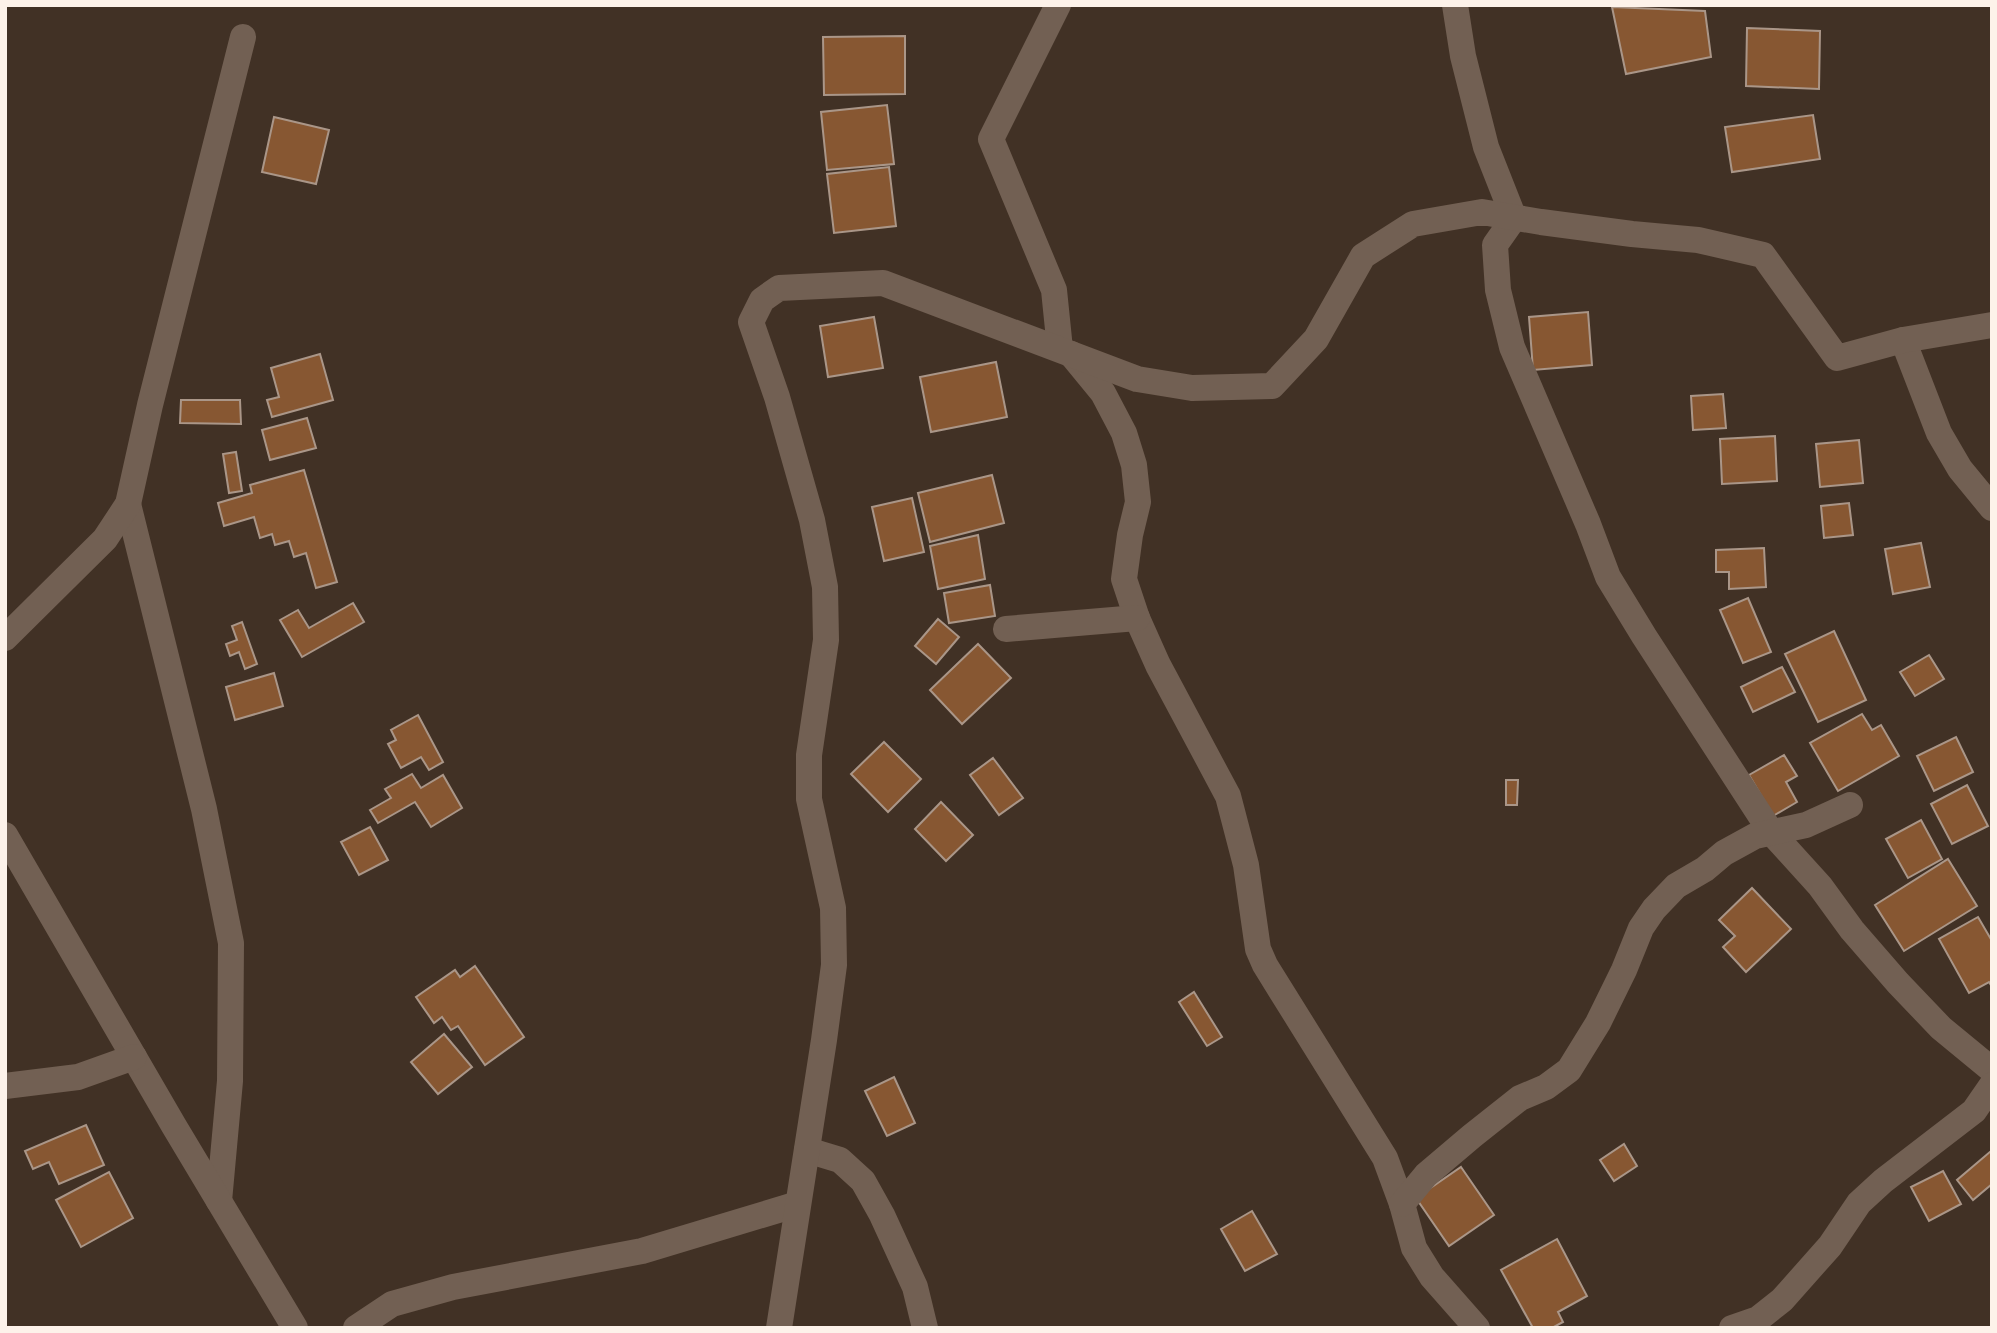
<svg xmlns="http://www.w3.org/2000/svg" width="1997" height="1333" font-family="'IBM Plex Sans',sans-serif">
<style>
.building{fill:#875732;stroke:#aa9688;stroke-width:2}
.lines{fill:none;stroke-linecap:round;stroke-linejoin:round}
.street{stroke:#726053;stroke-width:26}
</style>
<rect width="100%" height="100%" fill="#413125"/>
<g class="building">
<path d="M1612,7L1705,11L1711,57L1626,74Z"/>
<path d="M1747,28L1820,31L1819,89L1746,86Z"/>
<path d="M905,36V94L824,95L823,37Z"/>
<path d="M887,105L894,164L827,170L821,112Z"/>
<path d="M1813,115L1820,159L1732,172L1725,127Z"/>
<path d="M274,117L329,130L316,184L262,172Z"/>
<path d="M889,167L896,226L834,233L827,174Z"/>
<path d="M1588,312L1592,365L1533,370L1529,317Z"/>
<path d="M874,317L883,368L828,377L820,326Z"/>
<path d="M320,354L333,400L272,417L267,400L279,397L271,368Z"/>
<path d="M996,362L1007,417L931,432L920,377Z"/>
<path d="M1723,394L1726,428L1693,430L1691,396Z"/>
<path d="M181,400H240L241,424L180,423Z"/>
<path d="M307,418L316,448L270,460L262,430Z"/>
<path d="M1775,436L1777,481L1722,484L1720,439Z"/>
<path d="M1859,440L1863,483L1820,487L1816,444Z"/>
<path d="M236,452L242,491L229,493L223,454Z"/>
<path d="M304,470L337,582L316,588L306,553L294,557L289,541L275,545L272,534L260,538L254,517L224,526L218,503L252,493L250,485Z"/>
<path d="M992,475L1004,523L930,542L918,493Z"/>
<path d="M912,498L924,552L884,561L872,507Z"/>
<path d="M1849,503L1853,535L1824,538L1821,506Z"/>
<path d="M978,535L985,579L938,589L930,546Z"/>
<path d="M1921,543L1930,587L1893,594L1885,549Z"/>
<path d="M1764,548L1766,587L1729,589V572H1716V550Z"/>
<path d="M990,585L995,616L949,623L944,593Z"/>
<path d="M1748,598L1771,652L1743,663L1720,610Z"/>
<path d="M353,603L364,622L302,657L280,620L298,610L309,628Z"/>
<path d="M938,619L959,637L936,664L915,646Z"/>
<path d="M242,622L257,664L245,669L239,652L230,656L226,644L237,640L232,626Z"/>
<path d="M1834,631L1866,700L1818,722L1785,654Z"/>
<path d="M978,644L1011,678L962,724L930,690Z"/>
<path d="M1929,655L1944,679L1915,696L1900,672Z"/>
<path d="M1782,667L1795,692L1753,712L1741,687Z"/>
<path d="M274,673L283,706L235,720L226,687Z"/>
<path d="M1862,714L1872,730L1881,725L1899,756L1838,791L1810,743Z"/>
<path d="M418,715L443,762L429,770L421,757L401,768L388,744L396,740L391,730Z"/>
<path d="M1956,737L1973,772L1934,791L1917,756Z"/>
<path d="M884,742L921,779L888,812L851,774Z"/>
<path d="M1784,755L1797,776L1786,782L1797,802L1773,816L1749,775Z"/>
<path d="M993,758L1023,798L999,815L970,775Z"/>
<path d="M412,774L421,788L443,775L462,808L431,827L415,802L378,823L370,810L391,798L385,789Z"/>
<path d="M1506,780H1518L1517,805H1506Z"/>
<path d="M1967,785L1988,826L1952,844L1931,804Z"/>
<path d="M941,802L973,835L946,861L915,829Z"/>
<path d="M1921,820L1942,859L1908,878L1886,839Z"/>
<path d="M370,827L388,860L359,875L341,842Z"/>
<path d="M1948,859L1977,906L1904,951L1875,905Z"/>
<path d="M1752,888L1791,929L1746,972L1723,947L1735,936L1719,920Z"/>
<path d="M1978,917L1992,941V987L1989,982L1969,993L1939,939Z"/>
<path d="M475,966L524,1037L485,1065L458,1026L451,1030L442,1017L434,1023L416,997L455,970L460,977Z"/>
<path d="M1194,992L1222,1037L1207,1046L1179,1002Z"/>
<path d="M444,1034L472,1067L438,1094L411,1062Z"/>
<path d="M894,1077L915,1123L887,1136L865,1091Z"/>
<path d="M86,1125L104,1165L59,1184L49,1162L33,1169L25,1151Z"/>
<path d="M1624,1144L1637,1166L1614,1181L1600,1160Z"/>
<path d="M1991,1151L1992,1184L1973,1200L1957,1180Z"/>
<path d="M1461,1167L1494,1215L1449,1246L1416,1198Z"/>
<path d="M1943,1171L1961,1204L1929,1221L1911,1187Z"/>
<path d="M109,1172L133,1218L81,1247L56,1200Z"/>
<path d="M1252,1211L1277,1254L1245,1271L1221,1229Z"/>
<path d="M1557,1239L1587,1296L1558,1312L1563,1322L1552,1328H1533L1501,1270Z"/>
</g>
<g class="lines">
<g class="street">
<path d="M1058,5L991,139L1054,290L1060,349"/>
<path d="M1455,5L1463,56L1486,147L1514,218"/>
<path d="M1514,218L1495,245L1498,290L1512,347L1588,524L1608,577L1644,636L1771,832L1820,886L1852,930L1898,983L1941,1028L1992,1070"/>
<path d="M1903,340L1939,433L1960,469L1992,508"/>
<path d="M1071,354L1103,393L1124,433L1134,465L1138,502L1130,535L1124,579L1137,618L1158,665L1228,796L1246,865L1258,949L1265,965L1385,1158L1402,1204L1414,1248L1432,1277L1477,1328"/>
<path d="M128,504L204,809L231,943L230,1081L219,1201"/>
<path d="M1006,629L1137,618"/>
<path d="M5,638L105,539L128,504L150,405L243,37"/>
<path d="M5,835L174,1126L295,1328"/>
<path d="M5,1086L78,1077L134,1057"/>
<path d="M807,1150L840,1160L863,1181L882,1215L915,1287L925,1328"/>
<path d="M1402,1204L1426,1175L1472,1136L1520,1098L1546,1087L1569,1070L1598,1023L1624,970L1641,928L1654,909L1676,886L1705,869L1724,853L1755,836L1806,825L1850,805"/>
<path d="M356,1328L392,1304L453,1287L642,1251L798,1204"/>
<path d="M779,1328L824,1040L834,965L833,908L809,799V755L826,640L825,587L812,520L777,397L751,322L762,300L779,288L883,283L1137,379L1192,388L1272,386L1316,339L1363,256L1413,224L1482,212L1541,222L1632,234L1698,240L1763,255L1837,358L1903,340L1992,325"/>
<path d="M1732,1328L1758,1319L1782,1300L1830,1246L1859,1203L1883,1181L1974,1111L1992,1085"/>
</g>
</g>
<rect width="1997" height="1333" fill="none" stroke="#fdf2ea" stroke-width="14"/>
</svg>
